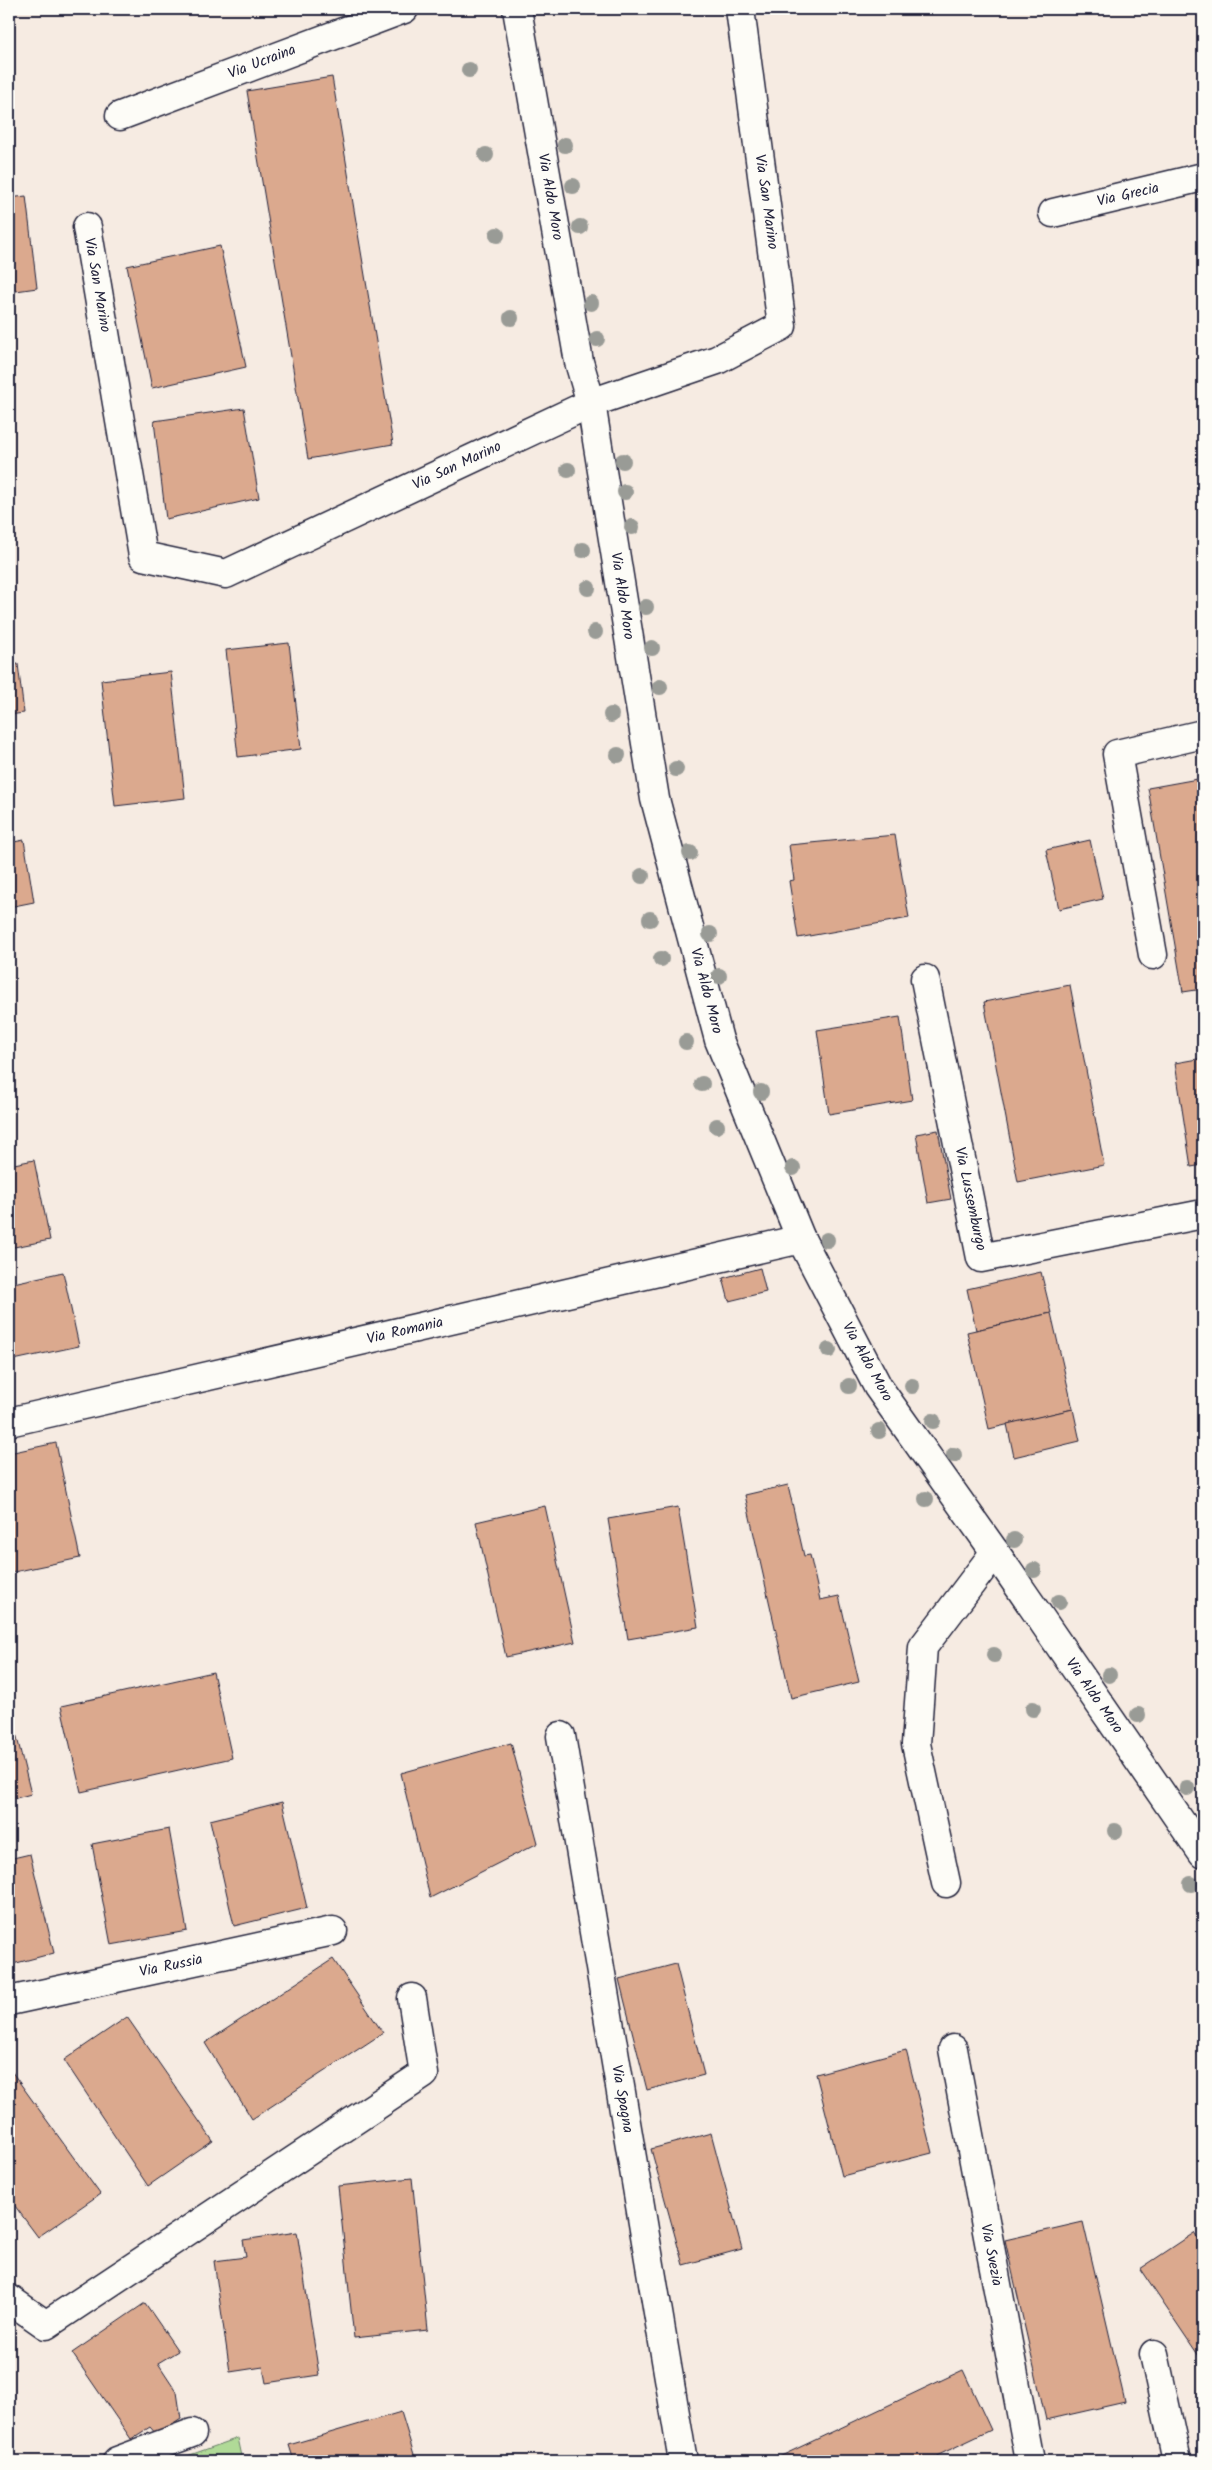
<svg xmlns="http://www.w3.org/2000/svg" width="1212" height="2470" font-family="Kalam,sans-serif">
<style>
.green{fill:#b0da97;stroke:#697e69}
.building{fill:#dba98e;stroke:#22223b}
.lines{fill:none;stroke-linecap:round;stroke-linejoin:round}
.minor-casing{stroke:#22223b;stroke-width:31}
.minor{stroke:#fdfcf7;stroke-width:28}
.tree{fill:#999b96}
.labels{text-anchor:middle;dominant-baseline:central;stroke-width:4.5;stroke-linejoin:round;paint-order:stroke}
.street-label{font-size:15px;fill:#22223b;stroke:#fdfcf7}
</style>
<rect width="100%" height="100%" fill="#f6ebe2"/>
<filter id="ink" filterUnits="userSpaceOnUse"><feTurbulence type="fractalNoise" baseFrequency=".02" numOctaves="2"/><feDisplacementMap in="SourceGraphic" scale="10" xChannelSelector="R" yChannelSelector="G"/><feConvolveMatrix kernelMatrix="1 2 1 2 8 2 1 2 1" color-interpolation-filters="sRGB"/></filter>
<g filter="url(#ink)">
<path class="green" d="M238,2438L243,2461H173Z"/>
<g class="building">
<path d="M332,77L393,444L308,459L247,91Z"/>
<path d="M26,196L37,288L9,292V198Z"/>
<path d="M220,246L246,367L152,388L127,266Z"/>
<path d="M244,408L259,498L166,519L154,421Z"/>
<path d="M289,643L301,749L238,757L226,650Z"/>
<path d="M18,664L24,713L9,715V665Z"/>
<path d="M171,672L185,798L115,806L101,680Z"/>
<path d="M1203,778V989L1183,992L1148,788Z"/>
<path d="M895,835L909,918L798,938L789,881L794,880L789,845Z"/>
<path d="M24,840L34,902L9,907V843Z"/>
<path d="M1090,840L1103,899L1059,909L1046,850Z"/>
<path d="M1070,985L1104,1165L1018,1182L984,1002Z"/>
<path d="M900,1017L912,1100L829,1114L817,1030Z"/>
<path d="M1203,1058V1165L1191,1167L1175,1063Z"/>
<path d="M938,1130L951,1199L928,1203L916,1134Z"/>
<path d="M34,1160L50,1240L9,1248V1165Z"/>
<path d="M760,1268L766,1292L729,1301L723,1278Z"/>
<path d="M63,1272L79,1346L9,1361V1284Z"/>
<path d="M1041,1272L1051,1313L976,1330L967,1289Z"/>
<path d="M1051,1313L1073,1409L989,1429L967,1332Z"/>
<path d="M1073,1409L1080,1441L1014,1457L1007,1424Z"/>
<path d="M56,1443L80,1558L9,1573V1453Z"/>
<path d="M788,1485L804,1556L810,1555L820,1600L839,1596L859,1682L791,1698L745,1495Z"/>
<path d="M545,1506L575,1642L506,1657L476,1522Z"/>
<path d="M678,1507L698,1627L628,1639L608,1519Z"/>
<path d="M213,1672L232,1758L81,1792L61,1706Z"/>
<path d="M11,1713L31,1794L9,1800V1714Z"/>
<path d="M511,1743L538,1843L430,1898L401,1773Z"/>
<path d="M282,1802L307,1908L234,1926L210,1820Z"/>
<path d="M169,1829L187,1931L111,1945L92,1844Z"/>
<path d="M30,1854L54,1953L9,1965V1859Z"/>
<path d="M333,1959L383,2033L252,2119L205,2043Z"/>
<path d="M676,1964L704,2075L647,2090L619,1979Z"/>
<path d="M127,2017L213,2141L148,2186L64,2060Z"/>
<path d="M906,2050L932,2153L842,2176L816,2074Z"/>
<path d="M9,2068L100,2194L38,2237L9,2198Z"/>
<path d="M711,2133L742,2249L683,2265L651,2149Z"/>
<path d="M412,2178L428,2330L354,2338L338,2186Z"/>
<path d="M1083,2222L1125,2402L1046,2420L1005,2240Z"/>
<path d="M297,2232L319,2375L266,2383L263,2367L230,2372L214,2261L246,2257L243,2240Z"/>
<path d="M1194,2233L1203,2247V2362L1140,2269Z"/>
<path d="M145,2303L178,2351L158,2363L177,2392L181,2419L157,2435L150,2427L131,2439L72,2353Z"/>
<path d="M963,2370L991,2430L926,2461H779L777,2458Z"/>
<path d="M401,2412L416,2461H294L289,2445Z"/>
</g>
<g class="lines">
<defs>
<g id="minor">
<path d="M517,9L579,362L591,403L655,799L719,1040L801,1239L878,1387L995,1552L1203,1854"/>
<path d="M120,116L404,9"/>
<path d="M1053,213L1203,177"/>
<path d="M87,227L143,556L226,574L591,403L717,360L782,326L740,9"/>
<path d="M1153,955L1117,754L1203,734"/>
<path d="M925,979L981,1258L1203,1214"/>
<path d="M9,1422L801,1239"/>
<path d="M561,1736L683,2461"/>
<path d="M946,1883L916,1744L923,1647L995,1552"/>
<path d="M9,2001L333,1931"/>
<path d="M953,2049L1030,2461"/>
<path d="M9,2299L46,2325L424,2074L412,1998"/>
<path d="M1154,2354L1177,2461"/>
<path d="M117,2461L192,2433"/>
</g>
</defs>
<use href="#minor" class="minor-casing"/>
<use href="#minor" class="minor"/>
</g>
<g class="tree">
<circle cx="469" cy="70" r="8"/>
<circle cx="565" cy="145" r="8"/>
<circle cx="486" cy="155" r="8"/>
<circle cx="573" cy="186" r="8"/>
<circle cx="580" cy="227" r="8"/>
<circle cx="497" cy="235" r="8"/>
<circle cx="591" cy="303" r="8"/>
<circle cx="511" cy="318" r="8"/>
<circle cx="597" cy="339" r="8"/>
<circle cx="623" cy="461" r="8"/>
<circle cx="568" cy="470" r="8"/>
<circle cx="625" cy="492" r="8"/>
<circle cx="632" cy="527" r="8"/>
<circle cx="583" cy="550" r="8"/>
<circle cx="588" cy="588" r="8"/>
<circle cx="646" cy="607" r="8"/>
<circle cx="595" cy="632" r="8"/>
<circle cx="652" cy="648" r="8"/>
<circle cx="660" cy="687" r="8"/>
<circle cx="611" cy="715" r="8"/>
<circle cx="618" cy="755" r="8"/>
<circle cx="676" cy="769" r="8"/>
<circle cx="690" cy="853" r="8"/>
<circle cx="642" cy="876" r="8"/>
<circle cx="650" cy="919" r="8"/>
<circle cx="710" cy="934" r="8"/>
<circle cx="661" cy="959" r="8"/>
<circle cx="719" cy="976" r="8"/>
<circle cx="686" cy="1042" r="8"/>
<circle cx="702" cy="1084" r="8"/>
<circle cx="761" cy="1092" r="8"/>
<circle cx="717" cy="1126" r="8"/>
<circle cx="793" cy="1168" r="8"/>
<circle cx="827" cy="1240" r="8"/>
<circle cx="829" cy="1350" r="8"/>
<circle cx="849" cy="1386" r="8"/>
<circle cx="912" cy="1386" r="8"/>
<circle cx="933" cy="1421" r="8"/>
<circle cx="879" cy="1431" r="8"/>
<circle cx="954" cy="1455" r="8"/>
<circle cx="926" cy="1499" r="8"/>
<circle cx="1014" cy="1540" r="8"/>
<circle cx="1034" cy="1570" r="8"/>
<circle cx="1059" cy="1602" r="8"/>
<circle cx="994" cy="1655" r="8"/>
<circle cx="1109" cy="1675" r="8"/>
<circle cx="1033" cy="1709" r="8"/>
<circle cx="1138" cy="1715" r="8"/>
<circle cx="1187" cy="1788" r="8"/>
<circle cx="1115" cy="1831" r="8"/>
<circle cx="1191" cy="1884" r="8"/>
</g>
</g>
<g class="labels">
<g class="street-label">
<text transform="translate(262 62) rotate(-21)">Via Ucraina</text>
<text transform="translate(1128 195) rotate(-13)">Via Grecia</text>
<text transform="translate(550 197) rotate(80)">Via Aldo Moro</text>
<text transform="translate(766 202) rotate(82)">Via San Marino</text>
<text transform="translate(97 285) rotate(80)">Via San Marino</text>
<text transform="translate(457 466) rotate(-25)">Via San Marino</text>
<text transform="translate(622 596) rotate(81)">Via Aldo Moro</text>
<text transform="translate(706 991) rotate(75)">Via Aldo Moro</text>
<text transform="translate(970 1199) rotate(78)">Via Lussemburgo</text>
<text transform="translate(405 1331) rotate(-13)">Via Romania</text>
<text transform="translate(867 1362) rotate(61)">Via Aldo Moro</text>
<text transform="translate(1094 1696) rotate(55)">Via Aldo Moro</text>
<text transform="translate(171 1966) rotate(-12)">Via Russia</text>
<text transform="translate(622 2099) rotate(80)">Via Spagna</text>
<text transform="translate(991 2255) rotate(79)">Via Svezia</text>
</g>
</g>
<rect width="1212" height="2470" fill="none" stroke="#fdfcf7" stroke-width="30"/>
<rect x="15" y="15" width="1182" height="2440" fill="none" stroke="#22223b" stroke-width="2" filter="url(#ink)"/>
</svg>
